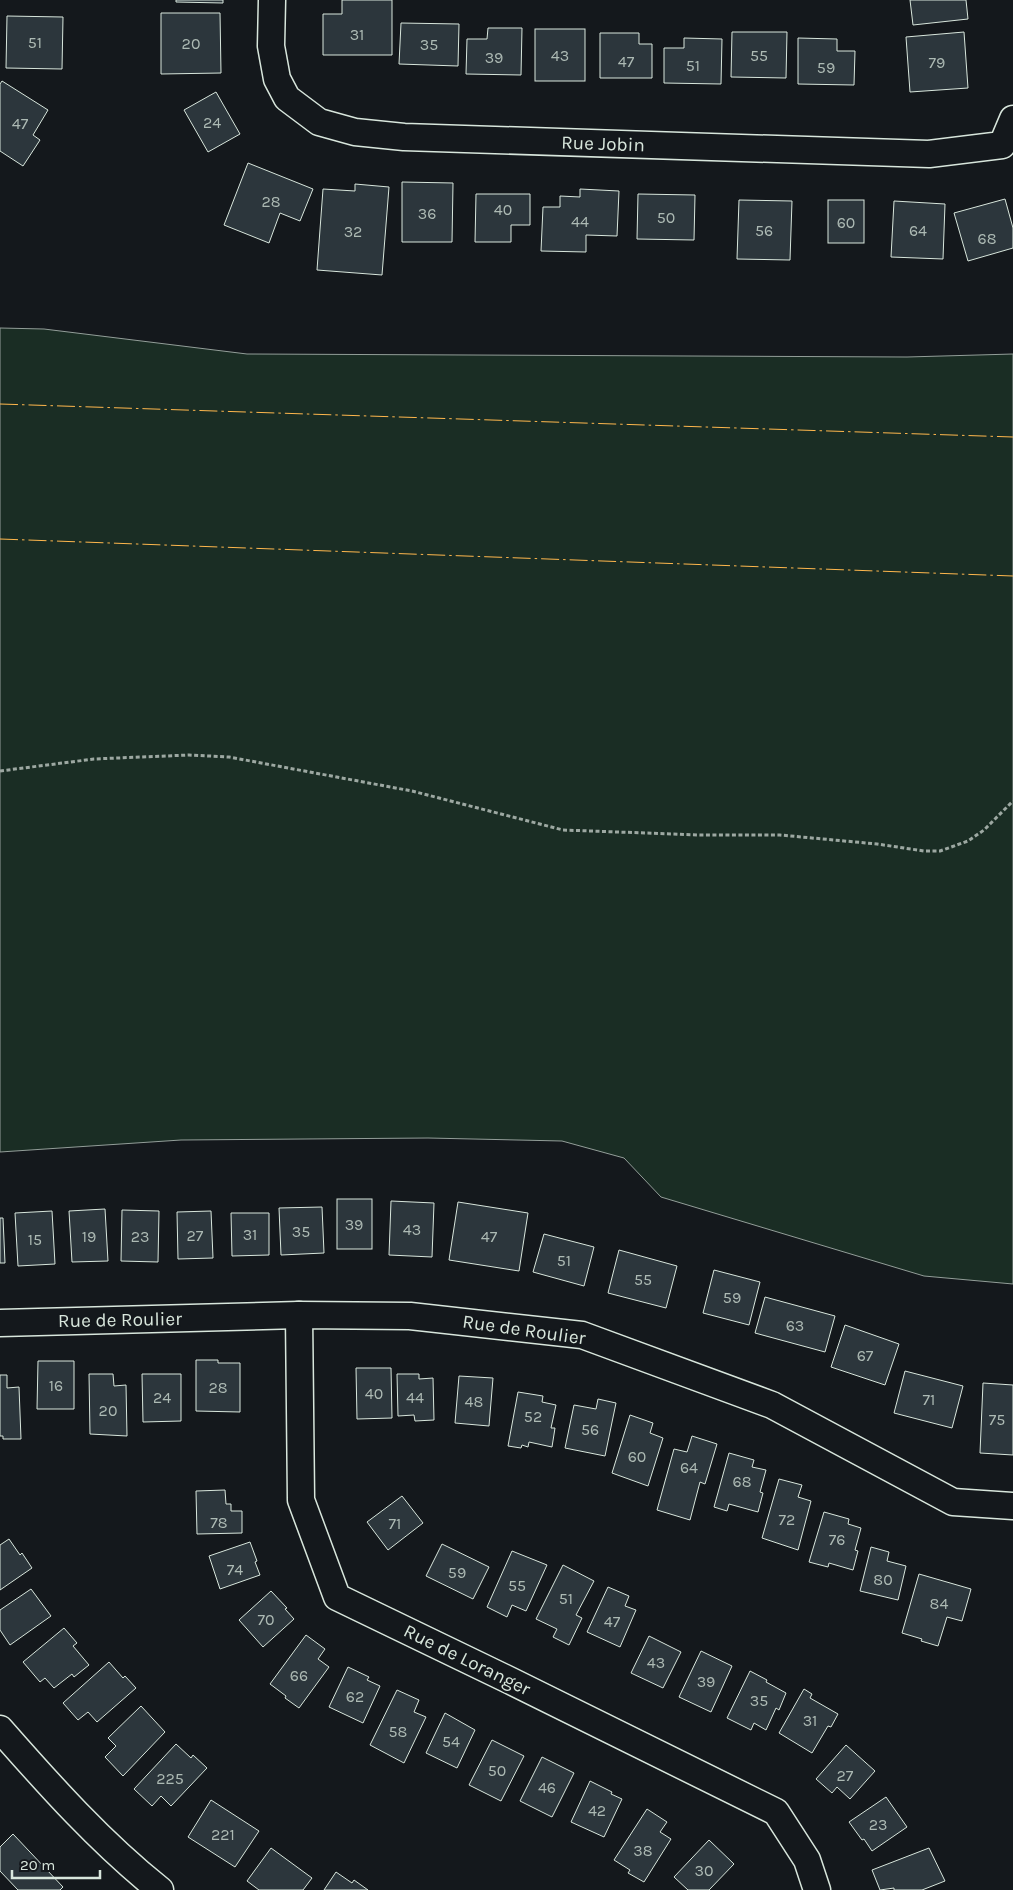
<svg xmlns="http://www.w3.org/2000/svg" width="1013" height="1890" font-family="Karla,sans-serif">
<style>
.green{fill:#1a2d24;stroke:#939e99}
.building{fill:#2c363c;stroke:#d8e6dc}
.lines{fill:none;stroke-linecap:round;stroke-linejoin:round}
.minor-casing{stroke:#d8e6dc;stroke-width:29}
.path{stroke:#9da8a2;stroke-width:3;stroke-dasharray:4 2.5;stroke-linecap:butt}
.minor{stroke:#14181c;stroke-width:26}
.power{stroke:#ffb74d;stroke-width:1;stroke-dasharray:18 4 2.5 4;stroke-linecap:butt}
.labels{text-anchor:middle;dominant-baseline:central;stroke-width:4;stroke-linejoin:round;paint-order:stroke}
.number-label{font-size:16px;fill:#adbab4}
.street-label{font-size:19px;fill:#d8e6dc;stroke:#14181c}
</style>
<rect width="100%" height="100%" fill="#14181c"/>
<path class="green" d="M0,328L44,329L247,354L907,357L1013,354V1284L924,1276L661,1197L624,1158L562,1141L428,1138L181,1140L0,1152Z"/>
<g class="building">
<path d="M176,0H223V3L176,2Z"/>
<path d="M342,0H392V55H323V14H342Z"/>
<path d="M910,0H966L968,19L913,25Z"/>
<path d="M161,13H220L221,73L161,74Z"/>
<path d="M7,16L63,17L62,69L6,68Z"/>
<path d="M401,23L459,24L458,66L399,64Z"/>
<path d="M488,28H522L521,75L466,74L467,39H487Z"/>
<rect x="535" y="29" width="50" height="52"/>
<path d="M732,32H787L786,78L731,77Z"/>
<path d="M964,32L968,88L910,92L906,37Z"/>
<path d="M600,33H639V44H652V78H600Z"/>
<path d="M684,38L722,39L721,84L664,83V48H684Z"/>
<path d="M798,38L837,39V51H855L854,85L798,84Z"/>
<path d="M2,81L48,110L33,135L40,140L23,166L0,151V84Z"/>
<path d="M216,92L240,134L208,152L184,110Z"/>
<path d="M248,163L313,189L300,221L280,213L269,243L224,225Z"/>
<path d="M402,182L453,183L452,242H402Z"/>
<path d="M355,184L389,187L382,275L317,270L323,189L355,191Z"/>
<path d="M580,189L619,191L617,236L586,235V252L541,251L543,207H560V196L580,197Z"/>
<path d="M476,194H530V225H511V242H475Z"/>
<path d="M638,194L695,195L694,240L637,239Z"/>
<path d="M1005,199L1013,228V248L968,261L954,213Z"/>
<path d="M739,200L792,201L790,260L737,259Z"/>
<rect x="828" y="200" width="36" height="43"/>
<path d="M894,201L945,204L943,259L891,257Z"/>
<rect x="337" y="1199" width="35" height="50"/>
<path d="M391,1201L434,1203L432,1257L389,1255Z"/>
<path d="M458,1202L528,1213L519,1271L449,1260Z"/>
<path d="M322,1207L324,1253L281,1255L279,1208Z"/>
<path d="M105,1209L108,1261L72,1262L69,1211Z"/>
<path d="M122,1210L159,1211L158,1262L121,1261Z"/>
<path d="M52,1211L55,1264L18,1266L15,1213Z"/>
<path d="M211,1211L213,1258L178,1259L177,1212Z"/>
<path d="M231,1213H269V1255L232,1256Z"/>
<path d="M0,1218H3L5,1263H0Z"/>
<path d="M544,1234L594,1247L584,1286L533,1272Z"/>
<path d="M619,1250L677,1266L666,1308L608,1293Z"/>
<path d="M714,1270L760,1282L749,1325L703,1313Z"/>
<path d="M765,1297L835,1316L825,1352L755,1333Z"/>
<path d="M845,1325L899,1344L885,1385L831,1367Z"/>
<path d="M196,1360H218V1363H240V1412L196,1411Z"/>
<path d="M38,1361H74V1409H37Z"/>
<path d="M356,1368H391L392,1418L357,1419Z"/>
<path d="M905,1371L963,1386L952,1428L894,1413Z"/>
<path d="M89,1374H113L114,1386L126,1385L127,1436L90,1434Z"/>
<path d="M142,1374H181V1421L143,1422Z"/>
<path d="M397,1374H419V1379L433,1378L434,1420L415,1421L414,1415L398,1416Z"/>
<path d="M0,1375H7V1388L19,1387L21,1439H3V1436H0Z"/>
<path d="M459,1376L493,1378L489,1426L455,1423Z"/>
<path d="M983,1383L1013,1385V1455L980,1453Z"/>
<path d="M518,1392L543,1396L542,1402L556,1405L551,1428H555L552,1447L529,1442L528,1447L522,1445L521,1448L508,1446Z"/>
<path d="M598,1399L616,1403L605,1456L565,1448L574,1405L596,1409Z"/>
<path d="M630,1415L653,1423L650,1433L663,1438L648,1486L612,1473Z"/>
<path d="M692,1436L717,1444L705,1484L700,1482L690,1520L657,1510L674,1449L687,1452Z"/>
<path d="M729,1453L754,1460L752,1467L766,1470L760,1492L763,1493L758,1512L729,1504L727,1511L714,1507Z"/>
<path d="M779,1479L802,1485L798,1497L811,1501L798,1550L762,1538Z"/>
<path d="M225,1490L226,1504H231V1511H242V1533L197,1534L196,1491Z"/>
<path d="M402,1496L423,1523L388,1550L367,1522Z"/>
<path d="M824,1512L849,1519L848,1524L861,1528L855,1550L858,1551L853,1570L829,1563L828,1567L809,1562Z"/>
<path d="M9,1539L20,1555L22,1553L32,1568L0,1590V1545Z"/>
<path d="M250,1542L257,1561L255,1562L260,1575L220,1589L209,1556Z"/>
<path d="M442,1544L489,1567L473,1599L426,1576Z"/>
<path d="M871,1547L889,1552L887,1561L906,1566L898,1600L860,1591Z"/>
<path d="M512,1551L547,1565L526,1611L512,1605L507,1617L487,1607Z"/>
<path d="M563,1565L594,1581L576,1615L582,1618L569,1645L553,1637L557,1629L536,1619Z"/>
<path d="M919,1574L971,1589L962,1621L947,1617L938,1646L921,1641L922,1639L902,1633Z"/>
<path d="M608,1587L629,1596L625,1606L636,1610L620,1647L587,1632Z"/>
<path d="M31,1589L51,1616L10,1645L0,1630V1610Z"/>
<path d="M271,1591L287,1608L285,1609L294,1619L263,1647L239,1620Z"/>
<path d="M64,1628L77,1643L73,1646L89,1665L74,1677L72,1674L54,1688L45,1678L40,1682L23,1662Z"/>
<path d="M306,1635L325,1649L318,1659L329,1667L299,1708L285,1698L286,1696L270,1684Z"/>
<path d="M649,1636L681,1652L663,1688L631,1673Z"/>
<path d="M701,1651L732,1666L711,1712L679,1697Z"/>
<path d="M109,1662L123,1678L125,1676L136,1688L97,1722L88,1712L78,1720L63,1703Z"/>
<path d="M348,1667L369,1677L367,1680L380,1686L363,1723L329,1707Z"/>
<path d="M750,1671L767,1680L766,1682L786,1693L779,1710L776,1708L766,1730L754,1723L751,1730L727,1718Z"/>
<path d="M804,1689L812,1694L810,1698L838,1714L831,1727L828,1726L812,1753L779,1733Z"/>
<path d="M397,1690L419,1700L414,1712L426,1717L404,1763L370,1745Z"/>
<path d="M141,1706L165,1732L123,1776L105,1757L116,1746L108,1738Z"/>
<path d="M445,1713L475,1730L457,1768L426,1753Z"/>
<path d="M492,1740L524,1756L501,1801L469,1785Z"/>
<path d="M176,1744L191,1758L193,1755L207,1768L171,1806L161,1796L152,1806L134,1789Z"/>
<path d="M846,1745L875,1771L850,1799L837,1787L832,1793L816,1779Z"/>
<path d="M542,1757L574,1773L552,1817L520,1801Z"/>
<path d="M590,1781L612,1792L611,1794L622,1799L604,1837L571,1822Z"/>
<path d="M886,1797L907,1827L872,1851L864,1839L862,1840L849,1822Z"/>
<path d="M211,1800L259,1831L235,1867L188,1837Z"/>
<path d="M647,1809L667,1822L660,1832L671,1839L644,1882L628,1873L630,1870L614,1860Z"/>
<path d="M13,1834L63,1887L60,1890H18L0,1871V1847Z"/>
<path d="M709,1840L734,1864L709,1890H688L674,1877Z"/>
<path d="M271,1848L312,1878L303,1890H259L247,1881Z"/>
<path d="M929,1848L945,1881L922,1890H894V1888L880,1890L872,1870Z"/>
<path d="M336,1872L352,1883L354,1880L368,1890H324Z"/>
</g>
<g class="lines">
<defs>
<g id="minor">
<path d="M272,0L271,46L277,79L287,98L319,122L355,132L404,137L929,154L1002,145L1013,119"/>
<path d="M299,1315L301,1500L337,1597L511,1681L776,1812L807,1860L817,1890"/>
<path d="M0,1323L299,1315L410,1316L582,1335L772,1405L953,1502L1013,1506"/>
<path d="M0,1729C50,1786 101,1843 160,1890"/>
</g>
</defs>
<use href="#minor" class="minor-casing"/>
<path class="path" d="M0,771L94,759L189,755L229,757L412,791L563,830L700,835H780L877,844L924,851H940L968,841L984,830L1013,801"/>
<use href="#minor" class="minor"/>
<g class="power">
<path d="M0,404L1013,437"/>
<path d="M0,539L1013,576"/>
</g>
</g>
<g class="labels">
<g class="number-label">
<text x="357" y="34">31</text>
<text x="35" y="42">51</text>
<text x="191" y="43">20</text>
<text x="429" y="44">35</text>
<text x="560" y="55">43</text>
<text x="759" y="55">55</text>
<text x="494" y="57">39</text>
<text x="626" y="61">47</text>
<text x="937" y="62">79</text>
<text x="693" y="65">51</text>
<text x="826" y="67">59</text>
<text x="212" y="122">24</text>
<text x="20" y="123">47</text>
<text x="271" y="201">28</text>
<text x="503" y="209">40</text>
<text x="427" y="213">36</text>
<text x="666" y="217">50</text>
<text x="580" y="221">44</text>
<text x="846" y="222">60</text>
<text x="764" y="230">56</text>
<text x="918" y="230">64</text>
<text x="353" y="231">32</text>
<text x="987" y="238">68</text>
<text x="354" y="1224">39</text>
<text x="412" y="1229">43</text>
<text x="301" y="1231">35</text>
<text x="250" y="1234">31</text>
<text x="195" y="1235">27</text>
<text x="89" y="1236">19</text>
<text x="140" y="1236">23</text>
<text x="489" y="1236">47</text>
<text x="35" y="1239">15</text>
<text x="564" y="1260">51</text>
<text x="643" y="1279">55</text>
<text x="732" y="1297">59</text>
<text x="795" y="1325">63</text>
<text x="865" y="1355">67</text>
<text x="56" y="1385">16</text>
<text x="218" y="1387">28</text>
<text x="374" y="1393">40</text>
<text x="162" y="1397">24</text>
<text x="415" y="1397">44</text>
<text x="929" y="1399">71</text>
<text x="474" y="1401">48</text>
<text x="108" y="1410">20</text>
<text x="533" y="1416">52</text>
<text x="997" y="1419">75</text>
<text x="590" y="1429">56</text>
<text x="637" y="1456">60</text>
<text x="689" y="1467">64</text>
<text x="742" y="1481">68</text>
<text x="787" y="1519">72</text>
<text x="219" y="1522">78</text>
<text x="395" y="1523">71</text>
<text x="837" y="1539">76</text>
<text x="235" y="1569">74</text>
<text x="457" y="1572">59</text>
<text x="883" y="1579">80</text>
<text x="517" y="1585">55</text>
<text x="566" y="1598">51</text>
<text x="939" y="1603">84</text>
<text x="266" y="1619">70</text>
<text x="612" y="1621">47</text>
<text x="656" y="1662">43</text>
<text x="299" y="1675">66</text>
<text x="706" y="1681">39</text>
<text x="355" y="1696">62</text>
<text x="759" y="1700">35</text>
<text x="810" y="1720">31</text>
<text x="398" y="1731">58</text>
<text x="451" y="1741">54</text>
<text x="497" y="1770">50</text>
<text x="845" y="1775">27</text>
<text x="170" y="1778">225</text>
<text x="547" y="1787">46</text>
<text x="597" y="1810">42</text>
<text x="878" y="1824">23</text>
<text x="223" y="1834">221</text>
<text x="643" y="1850">38</text>
<text x="704" y="1870">30</text>
</g>
<g class="street-label">
<text transform="translate(603 144) rotate(2)">Rue Jobin</text>
<text transform="translate(120 1320) rotate(-1)">Rue de Roulier</text>
<text transform="translate(524 1330) rotate(8)">Rue de Roulier</text>
<text transform="translate(467 1660) rotate(26)">Rue de Loranger</text>
</g>
</g>
<path d="M12 1870v8h88v-8" fill="none" stroke="#d8e6dc" stroke-width="2.5"/>
<text x="20" y="1870" font-size="15" fill="#d8e6dc" stroke="#14181c" stroke-width="4" paint-order="stroke">20 m</text>
</svg>
